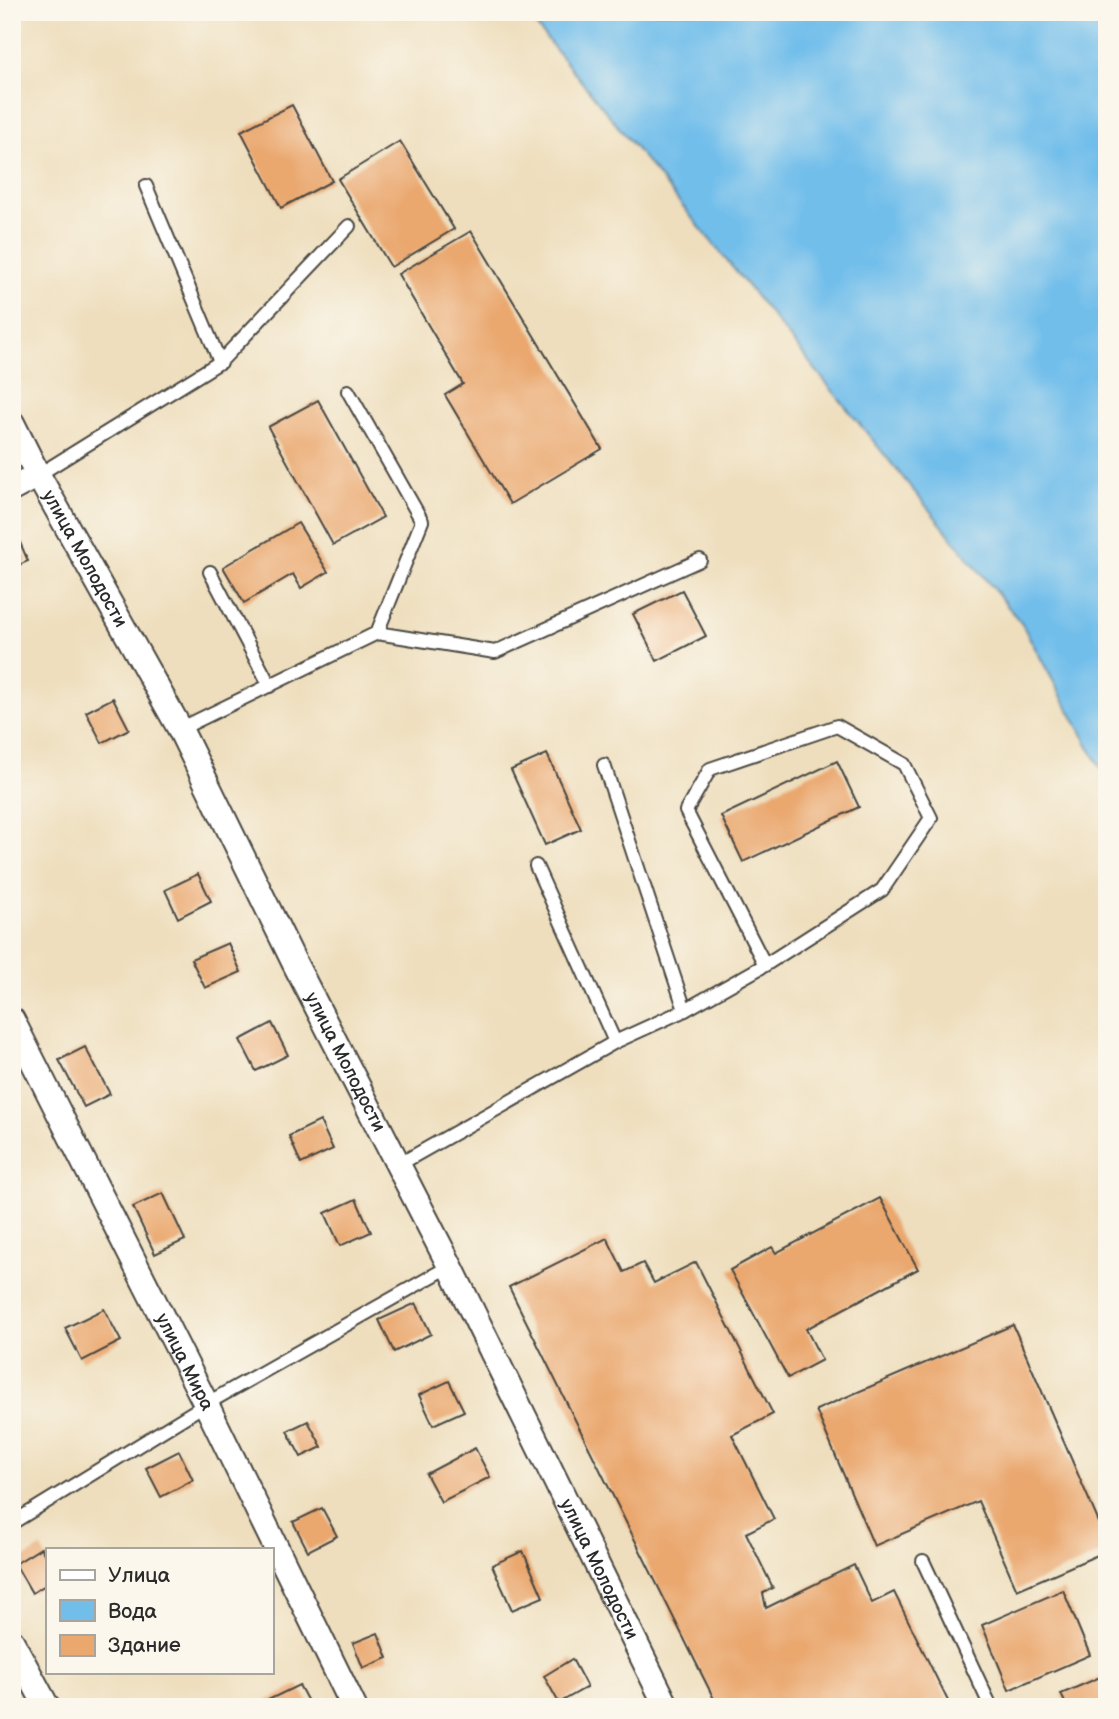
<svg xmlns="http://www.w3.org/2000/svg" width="1119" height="1719" font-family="'Balsamiq Sans',sans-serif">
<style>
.water{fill:#71beeb;stroke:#4e748b;stroke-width:2}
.building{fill:#eaa76e}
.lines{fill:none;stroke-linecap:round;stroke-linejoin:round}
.lane-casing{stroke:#484641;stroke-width:16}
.street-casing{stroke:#484641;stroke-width:28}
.lane{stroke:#fff;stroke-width:12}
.street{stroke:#fff;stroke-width:24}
.labels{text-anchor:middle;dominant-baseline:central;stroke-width:5;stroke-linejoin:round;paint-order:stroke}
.street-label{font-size:19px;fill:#2b2b2b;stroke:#fbf7ec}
</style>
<rect width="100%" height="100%" fill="#fbf7ec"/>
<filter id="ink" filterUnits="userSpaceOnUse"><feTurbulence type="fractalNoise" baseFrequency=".0143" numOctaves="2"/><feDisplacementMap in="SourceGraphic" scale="14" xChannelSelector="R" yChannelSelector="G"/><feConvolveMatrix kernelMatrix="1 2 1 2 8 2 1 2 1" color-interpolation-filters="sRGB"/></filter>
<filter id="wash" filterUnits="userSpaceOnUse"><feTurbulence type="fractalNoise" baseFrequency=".00686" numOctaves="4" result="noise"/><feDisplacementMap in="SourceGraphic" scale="28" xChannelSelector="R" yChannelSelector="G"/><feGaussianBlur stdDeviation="1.57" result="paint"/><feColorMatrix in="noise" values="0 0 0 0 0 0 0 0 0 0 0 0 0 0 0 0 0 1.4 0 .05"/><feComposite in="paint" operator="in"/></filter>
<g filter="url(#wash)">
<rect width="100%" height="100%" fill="#eedebd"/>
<path class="water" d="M525,12H1107V779L1022,624Z"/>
<g id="blocks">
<g class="building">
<path d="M292,105L332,181L281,208L241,131Z"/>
<path d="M400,141L454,229L391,267L338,179Z"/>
<path d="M471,231L602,449L510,504L445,395L463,384L398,274Z"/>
<path d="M318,400L383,517L333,545L268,427Z"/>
<path d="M298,523L328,572L301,588L293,574L244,603L223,567Z"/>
<path d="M12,524L28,561L12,568Z"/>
<path d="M682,590L706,636L657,661L633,614Z"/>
<path d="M113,698L129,729L102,743L86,712Z"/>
<path d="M547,754L581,829L545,845L511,770Z"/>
<path d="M837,761L859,807L743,862L721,816Z"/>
<path d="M198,874L211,901L178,918L165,890Z"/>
<path d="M228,943L241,972L205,988L191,959Z"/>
<path d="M272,1023L288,1055L256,1071L240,1040Z"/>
<path d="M85,1047L110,1094L84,1107L59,1060Z"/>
<path d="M320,1121L333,1149L301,1164L289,1136Z"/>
<path d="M163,1193L185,1240L155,1254L133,1207Z"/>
<path d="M880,1198L918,1269L806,1329L822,1360L788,1378L730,1270L772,1247L776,1253Z"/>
<path d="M356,1199L371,1232L340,1246L325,1213Z"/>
<path d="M607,1238L624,1272L643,1263L654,1283L696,1262L773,1414L732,1435L774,1519L746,1533L773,1588L763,1593L766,1608L854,1565L872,1603L894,1592L949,1703L941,1707H718L509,1287Z"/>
<path d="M416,1303L431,1334L394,1352L379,1320Z"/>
<path d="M104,1309L121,1341L82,1361L65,1328Z"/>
<path d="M1013,1325L1107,1541V1551L1017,1590L978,1501L874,1546L816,1410Z"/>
<path d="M449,1381L464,1411L433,1425L419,1395Z"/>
<path d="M308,1421L322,1447L301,1457L287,1431Z"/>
<path d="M475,1448L490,1477L441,1502L426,1474Z"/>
<path d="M179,1451L193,1480L161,1497L146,1468Z"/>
<path d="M322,1508L337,1536L308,1551L293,1522Z"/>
<path d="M41,1548L47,1559V1584L32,1593L15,1564Z"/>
<path d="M523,1551L543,1597L512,1610L492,1565Z"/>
<path d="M1063,1590L1090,1655L1009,1690L982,1625Z"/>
<path d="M378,1633L388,1658L363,1668L353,1643Z"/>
<path d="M572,1659L587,1687L559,1703L544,1676Z"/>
<path d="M1107,1674V1707H1067L1061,1694Z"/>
<path d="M299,1685L311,1707H269L266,1701Z"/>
</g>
</g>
</g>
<g filter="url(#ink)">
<use href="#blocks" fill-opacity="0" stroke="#484641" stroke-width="2"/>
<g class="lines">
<defs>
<g id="lane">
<path d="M146,186L220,362"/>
<path d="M38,475L220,362L349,226"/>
<path d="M210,572L270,686"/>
<path d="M377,633L495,652L700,560"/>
<path d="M180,729L377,633L422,521L348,391"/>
<path d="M604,765L685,1010L615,1042"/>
<path d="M685,1010L765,965L686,811L710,769L837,726L904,764L931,818L882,890L765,965"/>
<path d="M398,1165L615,1042L536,866"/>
<path d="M12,1523L206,1404L450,1266"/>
<path d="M923,1561L991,1707"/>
</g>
<g id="street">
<path id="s1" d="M12,423L38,475L180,729L295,964L450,1266L667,1707"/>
<path d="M12,489L38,475"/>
<path id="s2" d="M12,1020L206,1404L354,1707"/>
<path d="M12,1642L47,1707"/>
</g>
</defs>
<use href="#lane" class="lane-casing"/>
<use href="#street" class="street-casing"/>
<use href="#lane" class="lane"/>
<use href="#street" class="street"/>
</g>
</g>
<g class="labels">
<g class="street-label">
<text stroke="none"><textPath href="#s1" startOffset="154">улица Молодости</textPath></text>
<text stroke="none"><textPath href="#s1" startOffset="721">улица Молодости</textPath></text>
<text stroke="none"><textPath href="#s2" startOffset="383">улица Мира</textPath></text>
<text stroke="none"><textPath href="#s1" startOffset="1288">улица Молодости</textPath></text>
</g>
</g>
<rect width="1119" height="1719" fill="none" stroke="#fbf7ec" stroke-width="42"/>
<rect x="46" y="1548" width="228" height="126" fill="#fbf7ec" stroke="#a8a59f" stroke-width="2"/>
<rect x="60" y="1570" width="35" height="10" fill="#ffffff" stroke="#a8a59f" stroke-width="2"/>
<text x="108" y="1582" font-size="21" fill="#2b2b2b">Улица</text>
<rect x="60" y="1600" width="35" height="21" fill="#71beeb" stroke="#a8a59f" stroke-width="2"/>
<text x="108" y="1618" font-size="21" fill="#2b2b2b">Вода</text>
<rect x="60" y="1635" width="35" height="21" fill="#eaa76e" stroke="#a8a59f" stroke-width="2"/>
<text x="108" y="1652" font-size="21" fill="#2b2b2b">Здание</text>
</svg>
